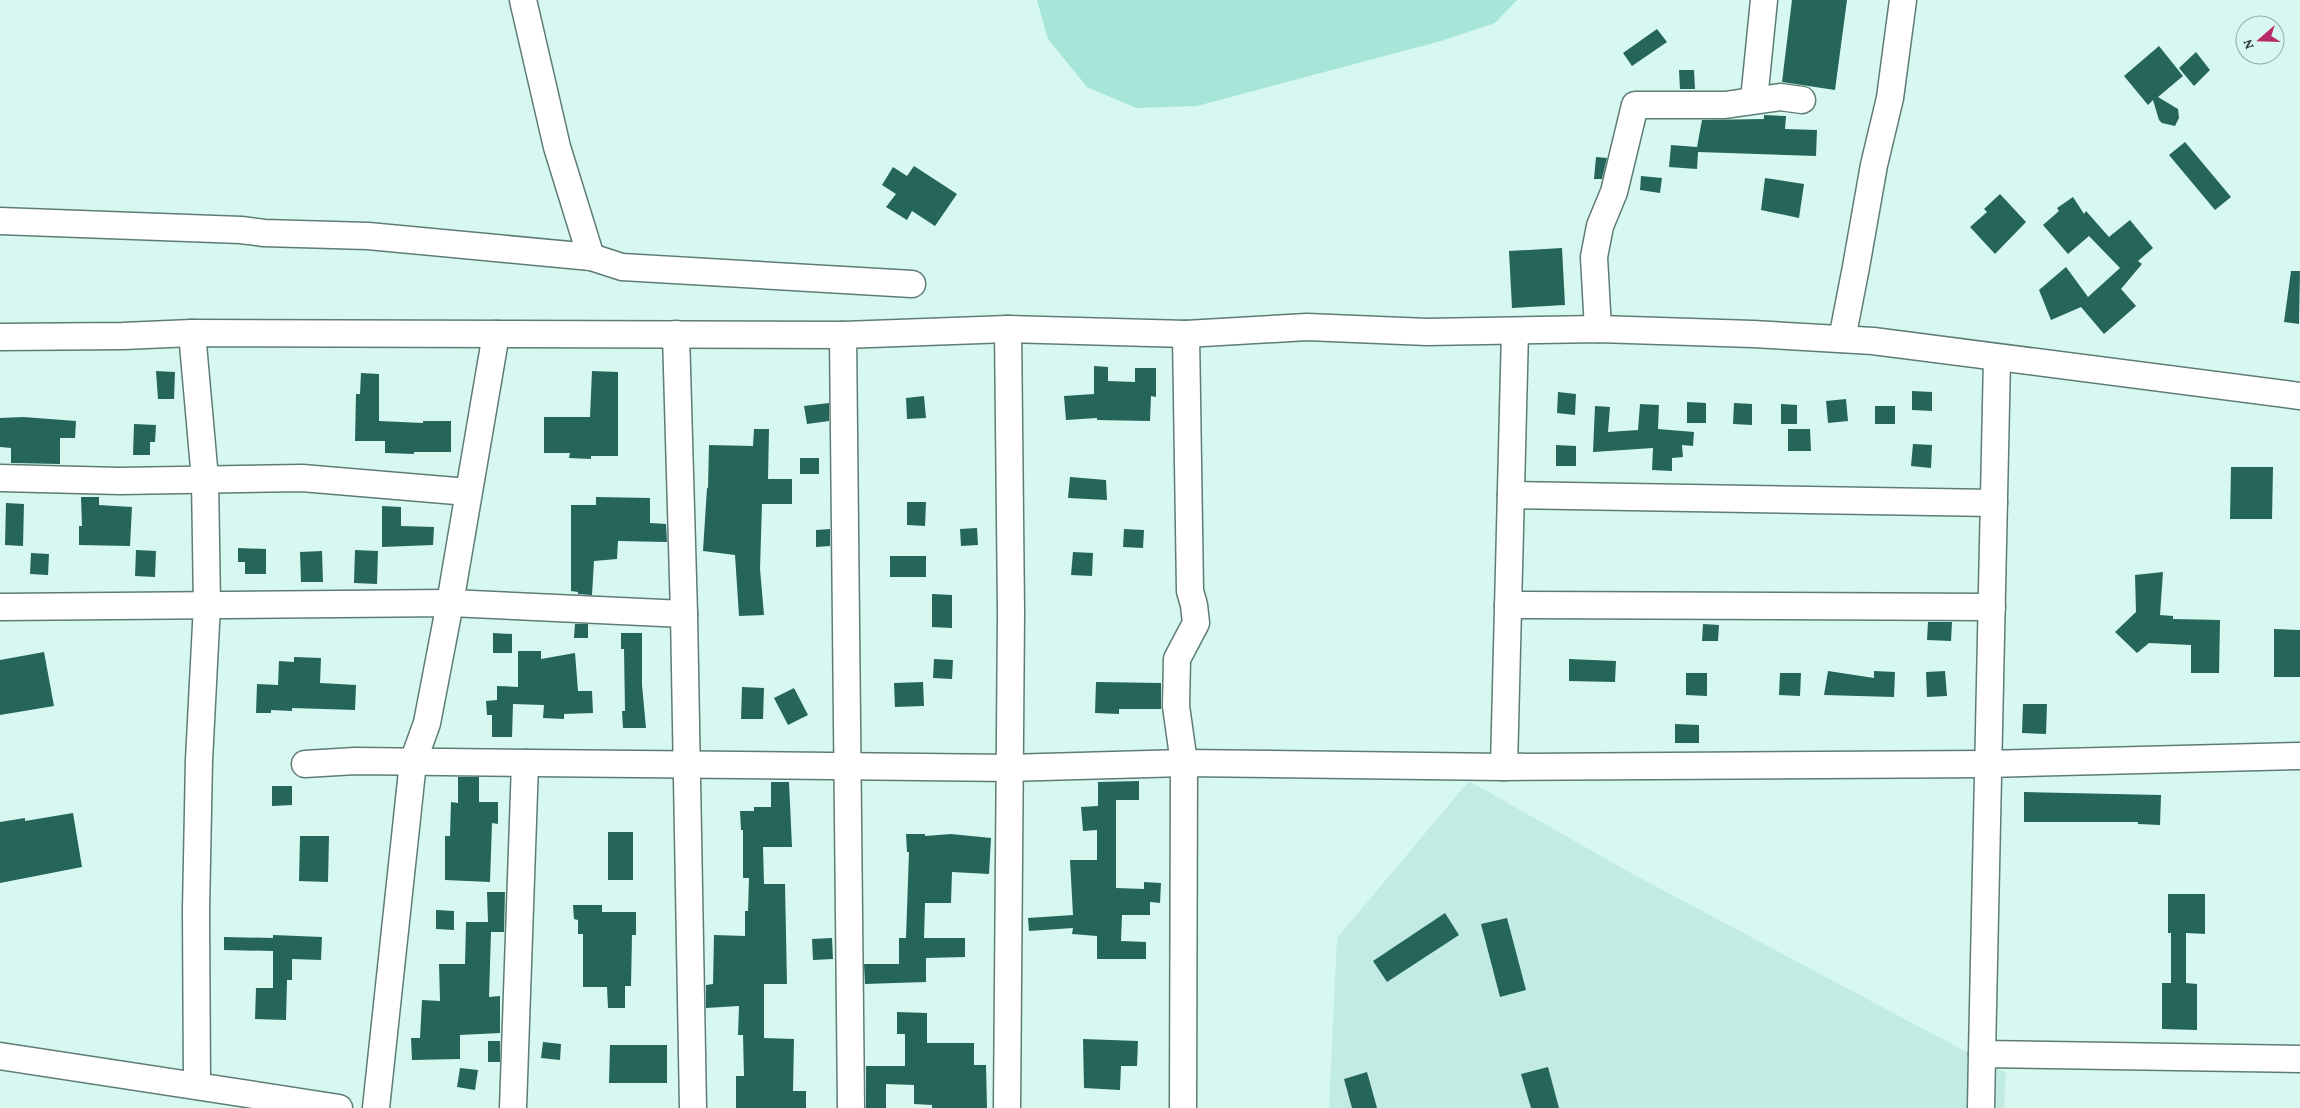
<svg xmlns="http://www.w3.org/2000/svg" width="2300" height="1108" font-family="'Crimson Pro',serif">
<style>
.built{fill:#c2ece3}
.green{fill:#a7e5d8}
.building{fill:#26655a}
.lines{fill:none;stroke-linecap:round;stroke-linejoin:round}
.minor-casing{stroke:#5e7c75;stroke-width:29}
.minor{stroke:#fff;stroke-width:26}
</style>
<rect width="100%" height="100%" fill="#d6f8f0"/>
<path class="built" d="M1469,781L1629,872L2006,1073L2004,1108H1329L1337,938Z"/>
<path class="green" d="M1037,0H1517L1495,23L1441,41L1197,106L1136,108L1087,87L1048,39Z"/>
<g class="building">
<path d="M1792,0H1847L1835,90L1782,82Z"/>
<path d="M1657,29L1667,42L1632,66L1623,53Z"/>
<path d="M2159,46L2183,76L2158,97L2178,109L2179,118L2175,126L2162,123L2159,120L2153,100L2148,105L2124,76Z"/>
<path d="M2196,52L2210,70L2194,86L2179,68Z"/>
<path d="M1679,70H1694L1695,89H1680Z"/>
<path d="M1764,115L1786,116L1785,129L1817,130L1816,156L1698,152L1697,169L1669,167L1671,145L1697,147L1702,120L1764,119Z"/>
<path d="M2185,142L2231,197L2215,210L2169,155Z"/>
<path d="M1596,157L1607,158L1602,179H1594Z"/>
<path d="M914,166L957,194L935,226L912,211L907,220L886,207L896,194L882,185L893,167L907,176Z"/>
<path d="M1641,176L1662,178L1660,193L1640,190Z"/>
<path d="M1765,178L1804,184L1799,218L1761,210Z"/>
<path d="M2000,194L2026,222L1995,254L1970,227L1987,212L1984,209Z"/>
<path d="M2073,197L2084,214L2086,211L2109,237L2130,220L2153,248L2138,261L2142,264L2121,289L2136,306L2104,334L2081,307L2051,320L2039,290L2066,267L2088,297L2120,268L2089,236L2068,254L2043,225L2059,211L2057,208Z"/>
<path d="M1562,248L1565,305L1512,308L1509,251Z"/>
<path d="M2291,271H2300L2299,324L2284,322Z"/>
<path d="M1094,366L1108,367V381L1135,382V368H1156V397L1151,396L1150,421L1097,420V418L1066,420L1064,396L1094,394Z"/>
<path d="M156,371L175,372L174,399H158Z"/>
<path d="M592,371L618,372V456H591V459L569,458L570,453H544V417H590Z"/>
<path d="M361,373L379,374V421L423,423V421H451V452H414V454L385,453V441H355L356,394H360Z"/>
<path d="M1912,391L1932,392V411L1912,410Z"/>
<path d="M1558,392L1576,394L1575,415L1557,413Z"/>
<path d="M924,396L926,418L907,419L906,398Z"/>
<path d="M1846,399L1848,421L1828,423L1826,401Z"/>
<path d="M1687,402L1706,403V423H1687Z"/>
<path d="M829,403V421L807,424L804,406Z"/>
<path d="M1734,403L1752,404V425L1733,424Z"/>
<path d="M1640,404L1659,405L1658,429L1694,432L1693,446L1682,445L1683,457L1672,458V471L1652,470L1653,448L1593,452L1595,406L1610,407L1608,432L1638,430Z"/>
<path d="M1781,404L1797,405V424H1781Z"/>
<rect x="1875" y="406" width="20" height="18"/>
<path d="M23,417L76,421L75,438H60V464L11,463V448L0,447V418Z"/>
<path d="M134,424L156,425L155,442H150V455H133Z"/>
<path d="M754,429H769L768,479H792V504H762L760,569L764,615L739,616L735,555L703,551L707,488H708L709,445L753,446Z"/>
<path d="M1788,429H1810L1811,451H1788Z"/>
<path d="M1913,444L1932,445L1931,468L1911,466Z"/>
<path d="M1556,445L1576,446V466H1556Z"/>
<rect x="800" y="458" width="19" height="16"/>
<path d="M2231,467H2273L2272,519H2230Z"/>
<path d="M1070,477L1106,480L1107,500L1068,498Z"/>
<path d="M81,497H99V505L132,507L130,546L79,545V526H82Z"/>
<path d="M596,497L650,498V523L666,524L667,542L618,541L617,559L594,561L592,595L578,594V592L571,591V505H596Z"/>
<path d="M907,502H926L925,526L907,525Z"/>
<path d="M6,503L24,504L23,546L5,545Z"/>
<path d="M382,506L401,507V526L434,527L433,545L382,547Z"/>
<path d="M977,528L978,545L961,546L960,529Z"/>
<path d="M830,529V546L816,547V530Z"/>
<path d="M1124,529L1144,530L1143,548L1123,547Z"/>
<path d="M238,548L266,549V574H245V562H238Z"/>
<path d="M136,550L156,551L155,577L135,576Z"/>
<path d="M355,550L378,551L377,584L354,583Z"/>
<path d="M322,551L323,582H301L300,552Z"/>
<path d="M1073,552L1093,553L1092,576L1071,575Z"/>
<path d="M31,553L49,554L48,575L30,574Z"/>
<rect x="890" y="556" width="36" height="21"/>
<path d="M2163,572L2160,615L2173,616V619L2220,620L2219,673H2191V645L2149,643L2137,653L2115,632L2136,612L2135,575Z"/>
<path d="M932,594L952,595V628L932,627Z"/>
<path d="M1928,622H1952L1951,641L1927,640Z"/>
<path d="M575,624H588V638H574Z"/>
<path d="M1703,624L1719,625L1718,641H1702Z"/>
<path d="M2274,629L2300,630V677H2274Z"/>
<path d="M493,633L512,634V653H493Z"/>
<path d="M621,633H642V685L646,728H623L622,711H625L624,649H621Z"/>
<path d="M518,651H541V659L575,653L578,691H592L593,713L564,714V719L543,718L544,705L513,704L512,737H492V715H487L486,701L497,700V686L518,687Z"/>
<path d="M44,652L54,706L0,715V660Z"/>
<path d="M294,657L321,658L320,683L356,685L355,710L292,708V711L271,710V713H256L257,684L278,685L279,661L294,662Z"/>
<path d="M934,659L953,660L952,679L933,678Z"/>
<path d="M1569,659L1616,661L1615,682L1569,681Z"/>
<path d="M1828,671L1874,678V671L1895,672L1894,697L1824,695Z"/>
<path d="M1945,671L1947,696L1927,697L1926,672Z"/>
<path d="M1686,673H1707V696L1686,695Z"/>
<path d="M1780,673H1801L1800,696L1779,695Z"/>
<path d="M923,682L924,706L895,707L894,683Z"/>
<path d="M1096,682L1161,683V709H1119V714L1095,713Z"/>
<path d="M742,687L764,688L763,719H741Z"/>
<path d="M794,688L808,715L788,725L774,698Z"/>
<path d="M2023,704H2047L2046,734L2022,733Z"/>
<path d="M1675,724L1699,725V743H1675Z"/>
<path d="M458,777H479V802H498V824L492,823L490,882L445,880V836H450L451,802L458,803Z"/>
<path d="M1139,781V800H1116V888L1144,889V882L1161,883L1160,903L1150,902V915H1122L1121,941L1146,942V959H1097V936L1072,934L1073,928L1029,931L1028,918L1073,915L1070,860H1097V830L1083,831L1081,807L1098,806V782Z"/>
<path d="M771,782H789L792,847H763L764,884H785L787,984H764V1038L794,1039L793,1091H806V1108H736V1076H744L743,1035H738L739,1006L706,1008V985L713,984L714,935L745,936V911H748L749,878H743V830H741L740,811H754V807H771Z"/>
<path d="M272,786H292V805L272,806Z"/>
<path d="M2024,792L2161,795L2160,825L2138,824V822H2024Z"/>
<path d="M73,813L82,867L0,883V822L25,818V821Z"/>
<rect x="608" y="832" width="25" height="48"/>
<path d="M906,834H925V836L951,834L991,838L989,874L952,872L951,903H925L924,938H965V957L926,958V982L865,984L864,964H899V938H906L909,852H907Z"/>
<path d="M300,836H329L328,882L299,881Z"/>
<path d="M487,892H505L504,932H491L489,997L500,996V1033L460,1035V1059L412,1060L411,1038H420L422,1000L440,1001L439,964H465L466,922H488Z"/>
<path d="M2168,894H2205V934L2186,933V983L2197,984V1030L2162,1029V983H2171V933H2168Z"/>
<path d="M573,905H602V912H636V935H632L631,986H625V1008H608L607,987H583V934H578V920L574,919Z"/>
<path d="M436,910L454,911V930L436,929Z"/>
<path d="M1445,913L1459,935L1387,982L1373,961Z"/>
<path d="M1507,918L1526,990L1500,997L1481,924Z"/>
<path d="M273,935L322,937L321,960L292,959V980H287L286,1020L255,1019L256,988H273V951L224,950V937L273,938Z"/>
<path d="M832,938L833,959L813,960L812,939Z"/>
<path d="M897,1012L927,1013V1043H974V1065H986L987,1108H932V1105L914,1104V1085L886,1084V1108H866V1066H905V1034H897Z"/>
<path d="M1083,1039L1138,1041L1137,1066H1121L1120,1090L1084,1088Z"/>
<rect x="488" y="1041" width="12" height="21"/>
<path d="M543,1042L561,1044L560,1060L541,1058Z"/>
<path d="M610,1045H667V1083H609Z"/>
<path d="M1548,1067L1559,1108H1531L1521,1074Z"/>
<path d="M460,1068L478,1070L475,1090L457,1087Z"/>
<path d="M1367,1072L1377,1108H1352L1344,1079Z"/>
</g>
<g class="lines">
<defs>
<g id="minor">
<path d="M523,0L557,147L591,257"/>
<path d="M1754,100L1764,0"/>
<path d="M0,221L241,230L264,233L368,236L591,257L622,267L912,284"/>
<path d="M1598,329L1594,257L1600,226L1614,192L1635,105H1725L1780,97L1802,100"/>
<path d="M192,333L205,479L207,605L199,760L196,910L197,1085"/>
<path d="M676,334L684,614L693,1108"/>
<path d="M843,335L851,1108"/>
<path d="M0,337L123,336L192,333L843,335L1008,329L1186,334L1307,327L1427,332L1598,329L1753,334L1873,341L2300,396"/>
<path d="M1842,339L1856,267L1874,165L1890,98L1903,0"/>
<path d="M1997,358L1982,1054L2300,1059"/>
<path d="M0,478L120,481L302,478L468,492"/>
<path d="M1511,495L1994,503"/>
<path d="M1508,605L1992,607"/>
<path d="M0,607L450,603L684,614"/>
<path d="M305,764L355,761L1011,768L1184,763L1504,767L1988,764L2300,756"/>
<path d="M1504,767L1515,331"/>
<path d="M0,1056L339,1108"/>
<path d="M376,1108L413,762L427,723L450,603L496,334"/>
<path d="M513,1108L525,763"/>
<path d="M1007,1108L1011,612L1008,329"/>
<path d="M1183,1108L1184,763L1176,706L1177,659L1196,623L1194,605L1190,591L1186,334"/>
<path d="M1981,1108L1982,1054"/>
</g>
</defs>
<use href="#minor" class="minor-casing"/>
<use href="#minor" class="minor"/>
</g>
<g transform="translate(2260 40) rotate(250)"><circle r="24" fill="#d6f8f0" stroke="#93aca6"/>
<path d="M0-4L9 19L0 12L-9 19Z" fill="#b82d69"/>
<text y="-8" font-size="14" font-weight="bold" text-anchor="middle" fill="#2e3b38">N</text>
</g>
</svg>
